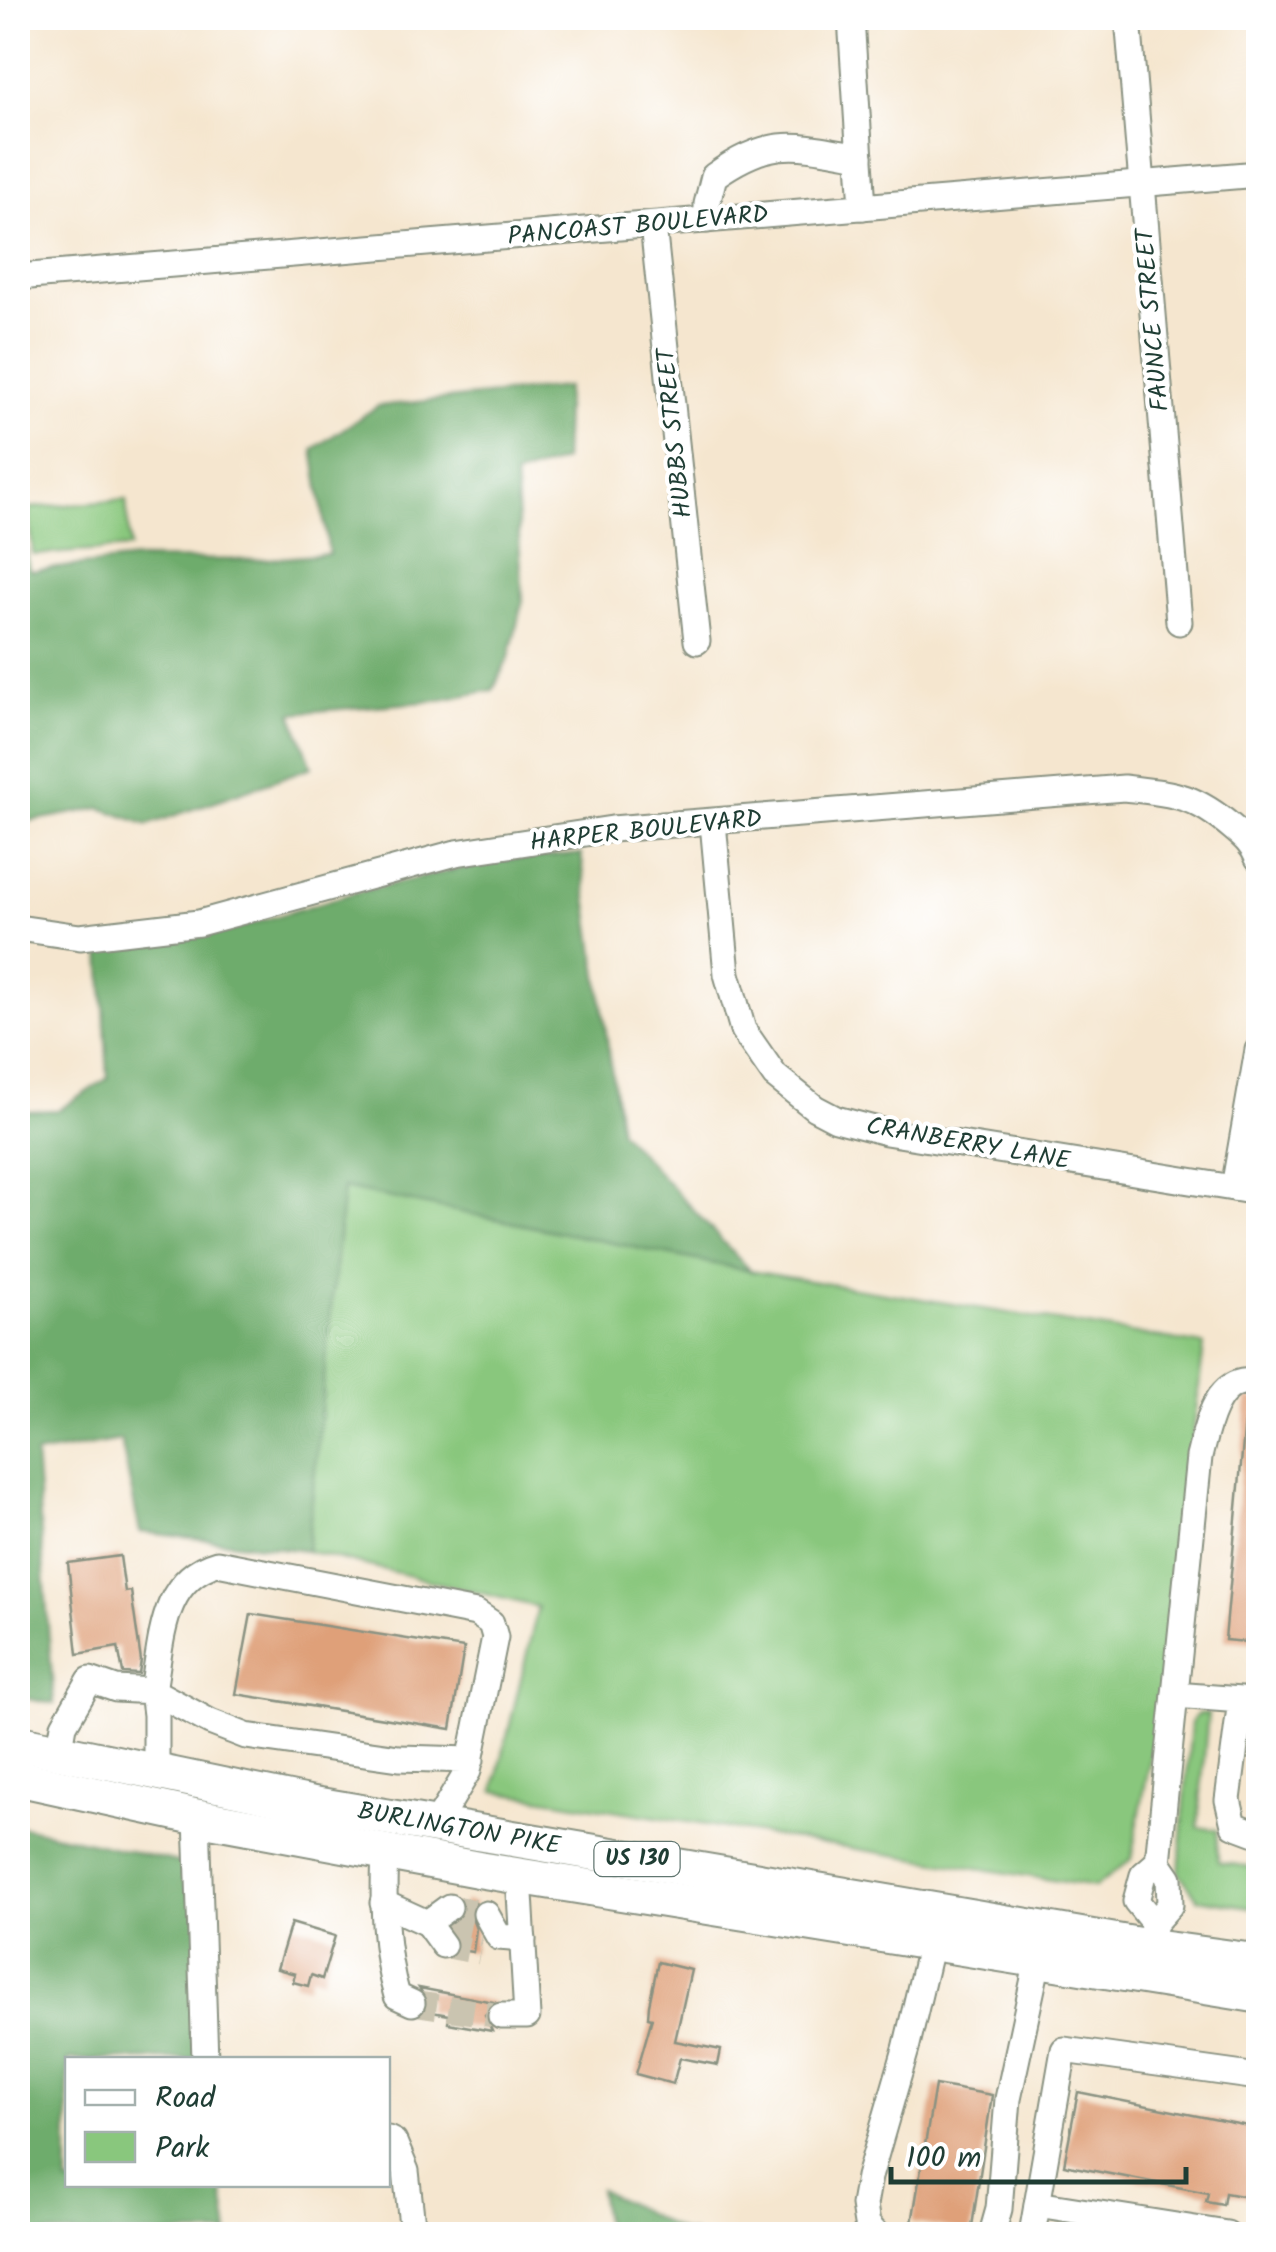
<svg xmlns="http://www.w3.org/2000/svg" width="1276" height="2252" font-family="Kalam,sans-serif">
<style>
.green{fill:#89c77d;stroke:#548258;stroke-width:2.5}
.forest{fill:#6eac6c;stroke:#467450;stroke-width:2.5}
.building{fill:#dfa079}
.lines{fill:none;stroke-linecap:round;stroke-linejoin:round}
.minor-tunnel{stroke:#cac4b0;stroke-width:25;stroke-dasharray:25 12;stroke-linecap:butt}
.minor-casing{stroke:#8a9282;stroke-width:29}
.highway-casing{stroke:#8a9282;stroke-width:39}
.minor{stroke:#fff;stroke-width:25}
.highway{stroke:#fff;stroke-width:35}
.labels{text-anchor:middle;dominant-baseline:central;stroke-width:8;stroke-linejoin:round;paint-order:stroke}
.shield{fill:#fff;stroke:#627771;stroke-width:2.5}
.shield-label{font-size:22px;font-weight:bold;fill:#1f3d34}
.street-label{font-size:25px;fill:#1f3d34;stroke:#fff}
</style>
<rect width="100%" height="100%" fill="#fff"/>
<filter id="ink" filterUnits="userSpaceOnUse"><feTurbulence type="fractalNoise" baseFrequency=".01" numOctaves="2"/><feDisplacementMap in="SourceGraphic" scale="20" xChannelSelector="R" yChannelSelector="G"/><feConvolveMatrix kernelMatrix="1 2 1 2 8 2 1 2 1" color-interpolation-filters="sRGB"/></filter>
<filter id="wash" filterUnits="userSpaceOnUse"><feTurbulence type="fractalNoise" baseFrequency=".0048" numOctaves="4" result="noise"/><feDisplacementMap in="SourceGraphic" scale="40" xChannelSelector="R" yChannelSelector="G"/><feGaussianBlur stdDeviation="2.25" result="paint"/><feColorMatrix in="noise" values="0 0 0 0 0 0 0 0 0 0 0 0 0 0 0 0 0 1.4 0 .05"/><feComposite in="paint" operator="in"/></filter>
<g filter="url(#wash)">
<rect width="100%" height="100%" fill="#f5e6cf"/>
<g class="green">
<path d="M126,500L130,548L33,555L29,508Z"/>
<path d="M342,1187L750,1271L1204,1345L1159,1713L1131,1859L1095,1887L494,1791L538,1607L307,1551Z"/>
<path d="M1208,1713L1198,1827L1217,1830L1218,1862L1258,1868V1908L1198,1899L1179,1873L1191,1723L1197,1714Z"/>
</g>
<g class="forest">
<path d="M566,387L563,461L515,476L523,600L509,657L493,690L436,701L292,713L312,767L148,825L101,808L26,822L18,816V511L30,571L136,559L258,560L329,554L313,449L378,406Z"/>
<path d="M581,854L620,1131L750,1271L343,1188L307,1551L140,1532L121,1440L35,1455L54,1704L18,1697V1112L59,1110L108,1078L101,951L228,931L353,893L494,861Z"/>
<path d="M18,1826L196,1866L205,2059L68,2060V2184L222,2185L229,2234H18Z"/>
<path d="M599,2189L683,2232L695,2234H606Z"/>
</g>
<g id="blocks">
<g class="building">
<path d="M1247,1398L1258,1400V1643L1225,1640Z"/>
<path d="M120,1556L125,1592L131,1591L141,1661L139,1674L123,1673L118,1647L78,1654L68,1563Z"/>
<path d="M251,1614L464,1648L451,1729L236,1694Z"/>
<path d="M464,1901L475,1903L470,1913L476,1929L473,1952L458,1950L459,1942L450,1927L463,1914Z"/>
<path d="M291,1923L335,1936L322,1979L311,1975L308,1986L293,1982L295,1974L277,1969Z"/>
<path d="M658,1962L691,1970L675,2041L721,2050L718,2065L680,2058L673,2084L636,2074L652,2018L648,2017L649,2005Z"/>
<path d="M419,1988L494,2002L485,2015L492,2031L448,2023L449,2015L426,2011L428,2001Z"/>
<path d="M935,2085L992,2095L971,2233L912,2223Z"/>
<path d="M1078,2092L1258,2128V2199L1225,2193L1223,2205L1206,2202L1208,2193L1064,2165Z"/>
</g>
</g>
</g>
<g filter="url(#ink)">
<use href="#blocks" fill-opacity="0" stroke="#8a9282" stroke-width="2.5"/>
<g class="lines">
<g class="minor-tunnel">
<path d="M449,1907L486,1914"/>
<path d="M445,1926L483,1934"/>
<path d="M443,1945L480,1952"/>
<path d="M412,2003L501,2016"/>
</g>
<defs>
<g id="minor">
<path d="M851,18L863,207"/>
<path d="M1128,18L1179,622"/>
<path d="M707,220V204L714,176C770,136 795,144 860,156"/>
<path d="M653,225L697,641"/>
<path d="M18,277L1258,174"/>
<path d="M713,823L727,974L743,1030L775,1076L815,1108L836,1119L886,1132L1258,1192"/>
<path d="M18,928L80,937L199,923L456,853L612,829L1124,788C1175,794 1193,794 1233,828C1245,838 1252,844 1258,858"/>
<path d="M1234,1188L1258,1050"/>
<path d="M1175,1695L1241,1700L1228,1800L1234,1825L1258,1834"/>
<path d="M59,1753L64,1725L90,1680L116,1689L153,1691L156,1715V1773"/>
<path d="M197,1817L205,2060"/>
<path d="M436,1824L468,1771L495,1637L491,1623L476,1613L217,1563C161,1579 162,1641 153,1691L210,1722L246,1736L399,1758L471,1760"/>
<path d="M385,1851C383,1900 383,1949 397,1996L412,2003"/>
<path d="M383,1903L427,1923L449,1907"/>
<path d="M486,1914L499,1937L523,1939"/>
<path d="M427,1923L443,1945"/>
<path d="M1154,1923L1136,1901L1143,1875L1158,1862"/>
<path d="M1148,1947L1154,1923L1170,1905L1169,1878L1158,1862L1199,1457C1205,1434 1213,1387 1242,1382C1248,1381 1253,1383 1258,1384"/>
<path d="M501,2016H527L519,1876"/>
<path d="M388,2139L394,2142L406,2171L413,2234"/>
<path d="M1037,2204L1227,2234"/>
<path d="M876,2234L867,2224L864,2205L869,2177L906,2049L931,1943"/>
<path d="M992,2234L999,2209L1008,2099L1038,1960"/>
<path d="M1032,2234L1064,2050L1258,2077"/>
</g>
<g id="highway">
<path d="M18,1743L311,1804L1148,1947L1258,1962"/>
<path d="M18,1778L197,1817L481,1870L1258,1995"/>
</g>
</defs>
<use href="#minor" class="minor-casing"/>
<use href="#highway" class="highway-casing"/>
<use href="#minor" class="minor"/>
<use href="#highway" class="highway"/>
</g>
</g>
<g class="labels">
<rect class="shield" x="594.5" y="1842" width="85" height="34" rx="8"/>
<g class="shield-label">
<text x="637" y="1859">US 130</text>
</g>
<g class="street-label">
<text transform="translate(638 226) rotate(-5)">PANCOAST BOULEVARD</text>
<text transform="translate(1153 320) rotate(-95)">FAUNCE STREET</text>
<text transform="translate(675 433) rotate(-96)">HUBBS STREET</text>
<text transform="translate(646 831) rotate(-6)">HARPER BOULEVARD</text>
<text transform="translate(968 1144) rotate(10)">CRANBERRY LANE</text>
<text transform="translate(459 1829) rotate(10)">BURLINGTON PIKE</text>
</g>
</g>
<rect width="1276" height="2252" fill="none" stroke="#fff" stroke-width="60"/>
<rect x="65" y="2057" width="325" height="130" fill="#ffffff" stroke="#a5b1ae" stroke-width="2.5"/>
<rect x="85" y="2090" width="50" height="15" fill="#ffffff" stroke="#a5b1ae" stroke-width="2.5"/>
<text x="155" y="2107" font-size="30" fill="#1f3d34">Road</text>
<rect x="85" y="2132" width="50" height="30" fill="#89c77d" stroke="#a5b1ae" stroke-width="2.5"/>
<text x="155" y="2157" font-size="30" fill="#1f3d34">Park</text>
<path d="M891 2167v15h295v-15" fill="none" stroke="#1f3d34" stroke-width="5"/>
<text x="906" y="2167" font-size="30" fill="#1f3d34" stroke="#ffffff" stroke-width="8" paint-order="stroke">100 m</text>
</svg>
